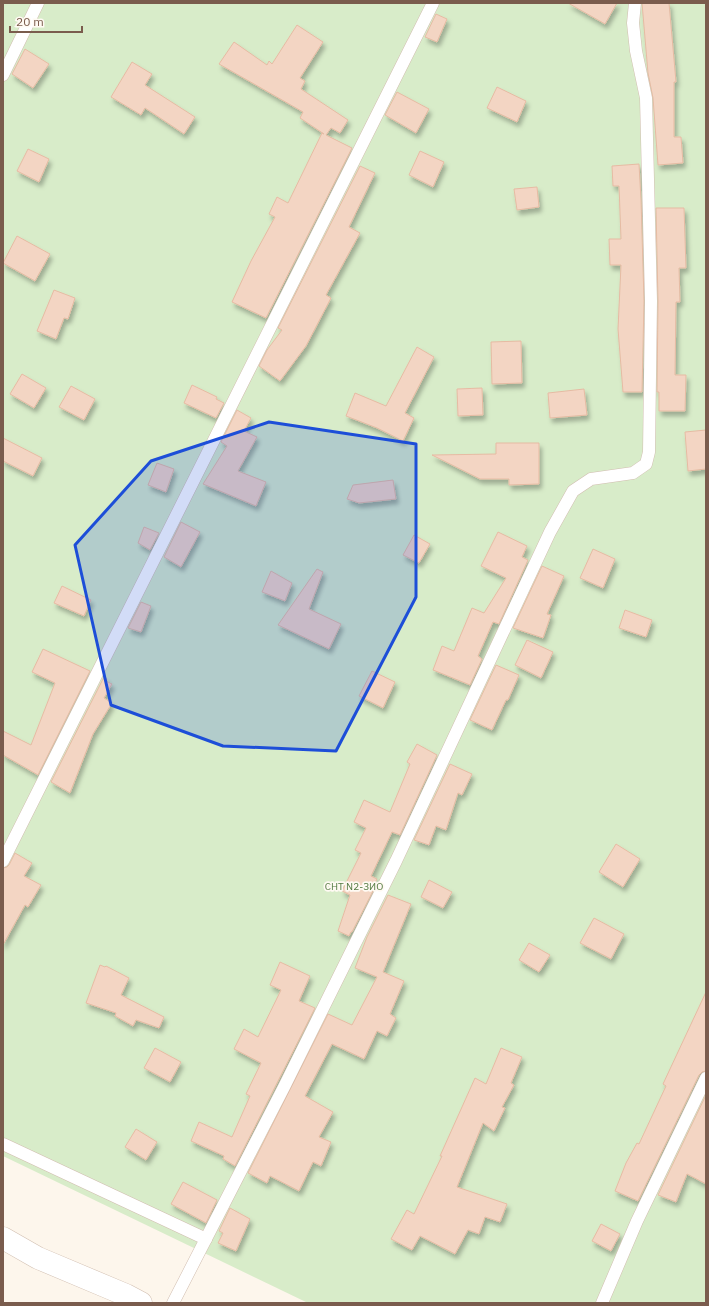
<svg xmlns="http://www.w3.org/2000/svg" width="709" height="1306" font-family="'IBM Plex Sans',sans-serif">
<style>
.green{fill:#d8ecc9}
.building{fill:#f3d5c3;stroke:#e6bba3;filter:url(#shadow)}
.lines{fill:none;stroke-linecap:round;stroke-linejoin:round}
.service-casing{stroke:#d1beb0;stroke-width:13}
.minor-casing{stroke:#d1beb0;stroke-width:23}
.service{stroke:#fff;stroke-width:12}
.minor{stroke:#fff;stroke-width:22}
.marked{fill:#1d4ed8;fill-opacity:0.2;stroke:#1d4ed8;stroke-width:3;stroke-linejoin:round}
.labels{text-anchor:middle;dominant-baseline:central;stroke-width:3.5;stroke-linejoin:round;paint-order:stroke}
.park-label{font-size:10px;fill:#537a41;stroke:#fffaf3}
</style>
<defs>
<filter id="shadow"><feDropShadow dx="2.5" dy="4.5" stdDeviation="2" flood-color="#0004"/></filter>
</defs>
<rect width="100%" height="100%" fill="#fdf6ec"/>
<path class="green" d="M3,3H706V1303H308L3,1156Z"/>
<g class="building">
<path d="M568,3H617L605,24Z"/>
<path d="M642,3H669L676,82H674V137H681L683,163L658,165L653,98L648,73Z"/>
<path d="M436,14L447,19L437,42L425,37Z"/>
<path d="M297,25L323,42L300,78L305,81L301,89L348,120L340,133L331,128L326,135L352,148L266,318L232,302L251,261L275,217L269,214L277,197L288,203L322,133L324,134L300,118L303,112L219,64L234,42L267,65L269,61L272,64Z"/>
<path d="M25,49L49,64L33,88L12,74Z"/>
<path d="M132,62L152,74L145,85L195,117L184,134L145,108L141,115L111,97Z"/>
<path d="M497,87L526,101L517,122L487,108Z"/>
<path d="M397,92L429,109L416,133L385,115Z"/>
<path d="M28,149L49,159L39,182L17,171Z"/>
<path d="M420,151L444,162L433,187L409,175Z"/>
<path d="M639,164L641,200L644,301L642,392H623L618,329L621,265H610L609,239H621L619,186H613L612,166Z"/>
<path d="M360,166L375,173L349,227L360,233L326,295L331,298L306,346L280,381L259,366L267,350L282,330L278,328Z"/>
<path d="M537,187L539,207L517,210L514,189Z"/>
<path d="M656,208H684L686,268H679L680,302H676L675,375H686L685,411H659V392H657L658,301Z"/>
<path d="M17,236L50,254L35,281L3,263Z"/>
<path d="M54,290L75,298L68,319L64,318L56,339L37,331Z"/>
<path d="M521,341L522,383L492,384L491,342Z"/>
<path d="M417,347L434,357L405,413L414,418L403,441L377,428L346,416L355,393L386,406Z"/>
<path d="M22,374L46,388L34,408L10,394Z"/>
<path d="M192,385L217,397L216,399L224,403L216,418L184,403Z"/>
<path d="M71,386L95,399L84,420L59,407Z"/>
<path d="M482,388L483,415L458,416L457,389Z"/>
<path d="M584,389L587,415L550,418L548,393Z"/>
<path d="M237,410L251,418L244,431L257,437L238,471L266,482L256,506L203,484L227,446L221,442Z"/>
<path d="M706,430V469L688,471L685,432Z"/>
<path d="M3,438L42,458L33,476L3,461Z"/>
<path d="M496,443H539V484L509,485V479H480L432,455L496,454Z"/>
<path d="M157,463L174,469L166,492L148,485Z"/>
<path d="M393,480L396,499L359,503L347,499L353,485Z"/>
<path d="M181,522L200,532L181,567L164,557Z"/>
<path d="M144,527L159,533L150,550L138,543Z"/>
<path d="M498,532L527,546L522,557L528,560L499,624L493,622L478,656L482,659L470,685L433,670L442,646L454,651L472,608L484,613L506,578L481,566Z"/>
<path d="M414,535L430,544L419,563L403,555Z"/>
<path d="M593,549L615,559L603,588L580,578Z"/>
<path d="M542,566L564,576L547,614L551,615L543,638L513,628Z"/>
<path d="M317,569L323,572L309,609L341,624L329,649L278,625Z"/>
<path d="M271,571L292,583L285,601L262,592Z"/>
<path d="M62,586L91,600L84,616L54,603Z"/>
<path d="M141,602L151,606L141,632L128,628Z"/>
<path d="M625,610L652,620L646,637L619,628Z"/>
<path d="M527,640L553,652L541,678L515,665Z"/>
<path d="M43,649L90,671L38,775L3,755V731L31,745L55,683L32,672Z"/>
<path d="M496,665L519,675L508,700H506L492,730L470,720Z"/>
<path d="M372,671L395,682L383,708L359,696Z"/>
<path d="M104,677L107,679L106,681L112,684L104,698L112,703L93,734L70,793L51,782Z"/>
<path d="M417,744L437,755L400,835L392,832L371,876L377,879L372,888L374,889L352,932H351L349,936L338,931L350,895L342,891L361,853L355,850L366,828L354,822L364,800L390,812L410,764L407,762Z"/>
<path d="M450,764L472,774L462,795L458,793L446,830L436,826L429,845L414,840Z"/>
<path d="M616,844L640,859L623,887L599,872Z"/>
<path d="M15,853L32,863L24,876L41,885L28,907L25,905L3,945V868L7,867L9,865Z"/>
<path d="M429,880L452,892L443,908L421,897Z"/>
<path d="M388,895L411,904L383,972L404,981L390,1014L396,1018L387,1036L377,1031L364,1059L332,1044L305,1096L333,1112L319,1137L331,1142L321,1166L313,1162L299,1191L270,1176L267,1183L248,1173L328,1014L352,1025L377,977L355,968L367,937Z"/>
<path d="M594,918L624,934L611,959L580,943Z"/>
<path d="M529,943L550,955L539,972L519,960Z"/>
<path d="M280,962L310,976L299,1001L315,1008L235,1166L223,1159L224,1156L191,1141L199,1122L232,1137L250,1096L246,1094L261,1063L234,1049L244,1029L258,1037L281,990L270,985Z"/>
<path d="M100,965L105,967L106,966L129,978L121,995L164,1017L159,1028L136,1020L133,1026L115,1016L116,1013L86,1003Z"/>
<path d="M706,992V1071L702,1072L699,1075L638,1201L615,1191L626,1163L637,1143L639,1144L666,1086L663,1084Z"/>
<path d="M155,1048L181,1062L170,1082L144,1068Z"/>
<path d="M501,1048L522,1057L511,1083L514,1085L502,1107L505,1108L494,1131L483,1123L457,1187L507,1204L500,1222L485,1217L479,1234L468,1230L455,1254L420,1236L412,1250L391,1239L407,1210L414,1214L442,1156H440L475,1078L486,1084Z"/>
<path d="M706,1095V1184L687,1174L676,1202L658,1195Z"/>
<path d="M136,1129L157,1142L146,1160L125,1147Z"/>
<path d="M183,1182L217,1200L206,1223L171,1204Z"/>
<path d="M230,1208L250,1219L236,1251L218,1243L223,1233L219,1231Z"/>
<path d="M601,1224L620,1234L611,1251L592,1241Z"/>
</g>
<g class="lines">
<defs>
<g id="service">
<path d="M3,75L38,3"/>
<path d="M3,861L433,3"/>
<path d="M3,1144L206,1239"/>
<path d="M173,1303L284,1087L396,861L550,532L573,491L591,479L633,473L646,464L649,452L651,301L646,98L636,51L633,23L635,3"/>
<path d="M602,1303L637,1221L706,1078"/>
</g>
<path id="minor" d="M3,1238L38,1258L126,1295L141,1303"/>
</defs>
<use href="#service" class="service-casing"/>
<use href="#minor" class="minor-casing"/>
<use href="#service" class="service"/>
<use href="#minor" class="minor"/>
</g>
<path class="marked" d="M269,422L416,444V597L336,751L223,746L111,705L75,545L151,461Z"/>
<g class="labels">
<g class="park-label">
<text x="354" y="886">СНТ N2-ЗИО</text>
</g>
</g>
<rect width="709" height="1306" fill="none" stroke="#7a5c4d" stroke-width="8"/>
<path d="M10 26v6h72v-6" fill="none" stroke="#7a5c4d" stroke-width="2"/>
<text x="16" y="26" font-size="12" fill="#7a5c4d" stroke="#fffaf3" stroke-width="3" paint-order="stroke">20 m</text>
</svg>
